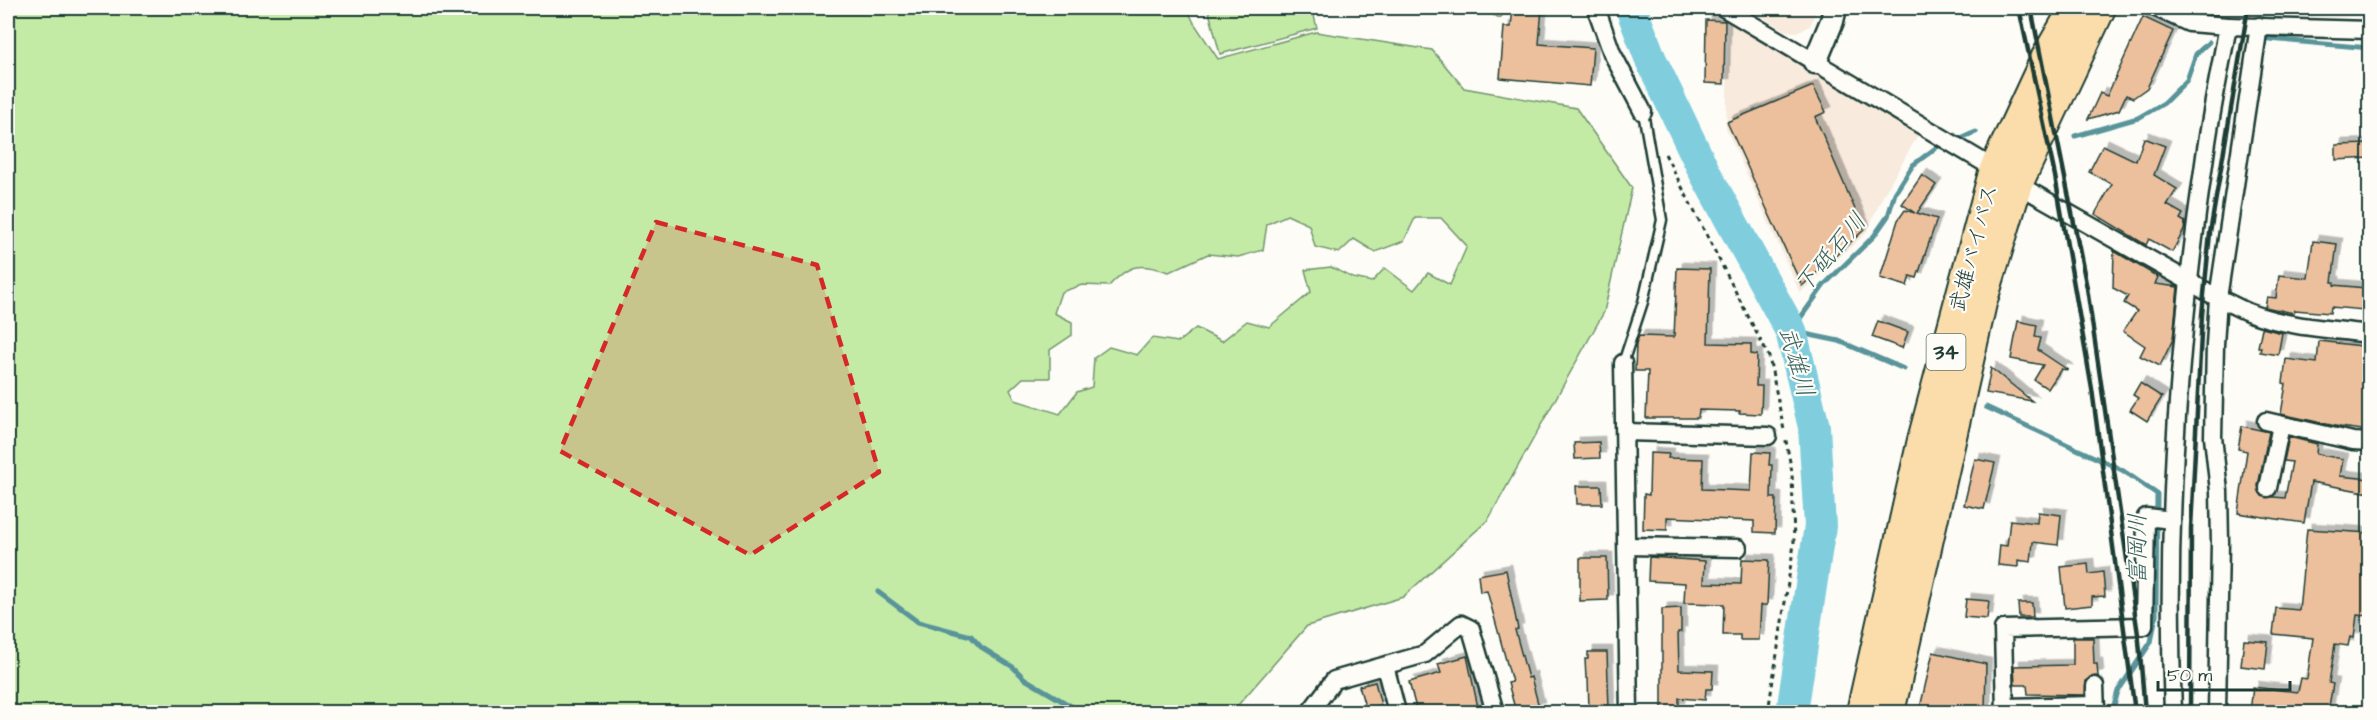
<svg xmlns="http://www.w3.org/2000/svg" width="2377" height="720" font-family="'Architects Daughter','Klee One',sans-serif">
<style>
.built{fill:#f8eadc}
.green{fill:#c4eba6;stroke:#72946d;stroke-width:1.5;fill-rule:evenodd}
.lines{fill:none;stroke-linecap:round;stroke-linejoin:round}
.stream{stroke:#599499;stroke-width:5}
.river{stroke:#80cedd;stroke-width:32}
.building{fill:#edc09d;stroke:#1f3d34;stroke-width:1.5;filter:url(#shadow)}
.lane-casing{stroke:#1f3d34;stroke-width:13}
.street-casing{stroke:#1f3d34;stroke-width:21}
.secondary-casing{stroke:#1f3d34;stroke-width:27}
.highway-casing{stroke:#1f3d34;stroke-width:34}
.path{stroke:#1f3d34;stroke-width:3;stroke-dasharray:4.5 4.5;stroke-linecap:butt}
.lane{stroke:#fdfcf7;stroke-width:8}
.street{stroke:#fdfcf7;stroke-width:16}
.secondary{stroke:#fdfcf7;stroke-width:22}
.highway{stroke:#faddab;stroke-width:30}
.rail{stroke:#1f3d34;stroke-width:4.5}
.marked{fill:#d62828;fill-opacity:0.2;stroke:#d62828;stroke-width:4.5;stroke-dasharray:12 8;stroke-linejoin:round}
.labels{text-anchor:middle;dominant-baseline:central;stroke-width:4.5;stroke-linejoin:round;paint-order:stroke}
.shield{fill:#fdfcf7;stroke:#62766e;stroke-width:1.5}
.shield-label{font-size:21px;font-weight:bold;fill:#1f3d34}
.street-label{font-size:22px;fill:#1f3d34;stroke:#fdfcf7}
.water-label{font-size:24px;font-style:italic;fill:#37615e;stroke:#fdfcf7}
</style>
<defs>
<filter id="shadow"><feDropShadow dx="5.5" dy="-5.5" stdDeviation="0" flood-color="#0004"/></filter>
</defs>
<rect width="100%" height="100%" fill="#fdfcf7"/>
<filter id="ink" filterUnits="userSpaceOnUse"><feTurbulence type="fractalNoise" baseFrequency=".0167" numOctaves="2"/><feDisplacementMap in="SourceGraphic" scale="12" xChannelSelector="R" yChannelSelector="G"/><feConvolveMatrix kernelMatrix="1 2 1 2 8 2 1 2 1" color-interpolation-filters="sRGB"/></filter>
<g filter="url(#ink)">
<g class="built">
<path d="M1746,8H1817L1810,26L1796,32L1786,31Z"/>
<path d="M1729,23L1918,135L1883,196L1866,233L1800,293L1726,128Z"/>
</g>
<g class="green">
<path d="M8,8H1187L1194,23L1218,59L1316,32L1432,50L1464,88L1576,108L1632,188L1604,312L1488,520L1403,597L1307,626L1232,712H8ZM1287,215L1309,225L1315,247L1339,253L1354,239L1375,252L1404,241L1415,218H1441L1467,246L1450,285L1428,273L1414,290L1385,268L1372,282L1353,278L1331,267L1305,270L1311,292L1269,327L1247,321L1222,341L1196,328L1178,342L1152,338L1137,355L1109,347L1094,358L1092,387L1077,392L1060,414L1015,400L1010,390L1023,378H1050V350L1072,335V322L1054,313L1061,292L1082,285L1109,286C1130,263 1140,263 1169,272L1208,254L1238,257L1263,250L1267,224Z"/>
<path d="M1208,8H1312L1317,28L1220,54Z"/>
<path d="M1478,8H1508L1500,18Z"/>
</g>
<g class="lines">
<g class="stream">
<path d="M2269,39L2370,48"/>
<path d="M2075,136L2138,118L2164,103L2187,80L2196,54L2209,42"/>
<path d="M1953,141L1976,132"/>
<path d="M1904,369L1839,341L1791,331L1824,285L1874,236L1888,216L1895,193L1913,165L1937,147L1944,144"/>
<path d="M1986,407L2122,470L2157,494L2156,615L2151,642L2118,691L2112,712"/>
<path d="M878,592L918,622L971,636L981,647L1013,667L1025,679L1081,712"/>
</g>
<path class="river" d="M1631,8L1651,60L1705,173L1791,331L1814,427L1820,526L1792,712"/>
</g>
<g class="building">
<path d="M1513,8H1542L1539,44L1593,48L1590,86L1500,78L1504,27H1511Z"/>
<path d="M2143,17L2173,31L2147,88L2133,98L2126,95L2119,110L2088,119L2100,93L2107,96Z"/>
<path d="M1706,20L1725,21L1724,84L1705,83Z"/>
<path d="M1813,86L1826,112L1815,117L1864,230L1802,286L1727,122Z"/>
<path d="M2144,138L2165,146L2154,175L2177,189L2167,205L2183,214L2180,219L2185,222L2184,230L2172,252L2149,239L2146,245L2095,214L2112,184L2089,172L2103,145L2136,161Z"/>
<path d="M2370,144V158L2336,160V145Z"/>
<path d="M1922,175L1936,185L1917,213L1937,219L1917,278L1910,276L1907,286L1880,278L1898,220L1905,210L1915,213L1902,204Z"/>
<path d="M2313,241L2337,244L2332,282H2334V285L2366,288L2364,310L2331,307L2330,313L2295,310L2294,313L2265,307L2267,297L2276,298L2279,275L2308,278Z"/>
<path d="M2114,251L2158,277L2155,284L2178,287L2173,339L2160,366L2140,356L2145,346L2123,331L2137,311L2124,303L2128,296L2113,288Z"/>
<path d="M1677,268L1710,269L1708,343L1751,344V354L1757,355L1756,386H1762L1761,414L1739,413L1740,411L1699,410L1698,418H1646L1648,371H1635L1636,344L1639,336L1674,337Z"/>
<path d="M1878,321L1908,332L1902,348L1872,337Z"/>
<path d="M2018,321L2037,325L2035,337L2041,338L2038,350L2068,370L2061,369L2048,389L2034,380L2043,365L2011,359Z"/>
<path d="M2262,328L2282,333L2278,355L2260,352L2261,347H2258Z"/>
<path d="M2319,341L2370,347V431L2340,427L2281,414L2286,384L2283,383L2286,359L2317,363Z"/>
<path d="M1991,368L2032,401L1986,393Z"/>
<path d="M2140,383L2162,397L2147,421L2130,410L2138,398L2133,395Z"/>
<path d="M2242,426L2269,432L2258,486L2262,496L2285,498L2292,462L2284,461L2289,437L2317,444L2316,454L2343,459L2340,476L2370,479V493L2311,482L2304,523L2238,513L2247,451L2238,449Z"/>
<path d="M1599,442L1600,458L1575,459L1574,443Z"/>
<path d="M1753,452L1770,453L1769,465H1772L1771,498H1776L1775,533L1754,532V521L1667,517V530L1643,529L1644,494L1649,495L1650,453L1669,454L1668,458L1703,459L1702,489L1751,491Z"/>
<path d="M1975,459L1995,463L1984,509L1964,505Z"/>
<path d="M1576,486H1601L1602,504H1577Z"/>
<path d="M2038,512L2061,515L2058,545L2033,542L2031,562L2018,560V567L1998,565L2000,545L2007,546L2010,520L2037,523Z"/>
<path d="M2307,529L2370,533V616L2357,615L2354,638L2350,637L2348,646L2335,644L2329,683L2333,684L2328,712H2250L2253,687L2298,692L2301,678L2307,679L2313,638L2273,634L2276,608L2299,610Z"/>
<path d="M1649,557L1705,561L1704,583L1741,584L1742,559L1769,560L1767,605H1761L1759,640H1740V635H1723L1724,604L1684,603L1685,583L1648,581Z"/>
<path d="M1580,558H1607L1608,600L1580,601Z"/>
<path d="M2088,564L2089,574L2103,572L2105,596L2092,597V605L2065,608L2061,567Z"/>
<path d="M1506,570L1518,629L1515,630L1528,678L1531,677L1539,707L1519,712H1516L1508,683L1512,682L1487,591L1480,592L1478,575Z"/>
<path d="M1966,599L1989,601L1987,619L1964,617Z"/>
<path d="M2018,603H2032L2033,617H2019Z"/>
<path d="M1681,608V632H1678L1679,670L1713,671L1712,689H1706L1705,700L1679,698V708H1662V609Z"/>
<path d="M2073,638H2093L2094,664H2097L2098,676L2090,677L2086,681L2085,695L2028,694L2027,685H2015L2014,666L2073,665Z"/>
<path d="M2244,640L2268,642L2265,669L2241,666Z"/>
<path d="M1588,652H1607L1609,709H1589L1588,678H1586L1585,659H1588Z"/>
<path d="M1933,652L1986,664L1985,712H1919Z"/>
<path d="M1467,656L1479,712H1417L1409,682L1441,673L1438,664Z"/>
<path d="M1375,682L1381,705L1366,710L1359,686Z"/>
</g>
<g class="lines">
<defs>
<path id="lane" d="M1623,363L1643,302L1662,220L1643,112"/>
<g id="street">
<path d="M1596,8L1612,53L1643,112"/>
<path d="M1724,8L1995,169L2017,184L2218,298C2230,303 2241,310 2253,314C2290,327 2331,329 2370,334"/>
<path d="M2156,8L2189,23L2228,26C2220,69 2211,112 2205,156C2178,340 2165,526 2173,712"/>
<path d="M2228,26L2370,30"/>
<path d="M1623,363L1629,712"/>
<path d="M2266,421L2353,441L2370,442"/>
<path d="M1626,432L1768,436"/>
<path d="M2268,488L2281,425"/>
<path d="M1627,546L1738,548"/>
<path d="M1385,666L1397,712"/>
<path d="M2095,686L2096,712"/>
<path d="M2004,707L2096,705"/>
<path d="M1310,712L1334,680L1425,654L1461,624L1471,629L1495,712"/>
<path d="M2005,712L2003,629L2144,626L2146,517L2172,520"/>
<path d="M2217,712L2220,542L2219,491L2213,437L2215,345L2218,298L2259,26"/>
</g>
<path id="secondary" d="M1815,62L1832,21L1835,8"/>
<g id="highway">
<path d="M1862,712L1923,440L1995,169L2047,57L2075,8"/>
<path d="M1889,712L1981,303L2017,184L2100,8"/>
</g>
</defs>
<use href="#lane" class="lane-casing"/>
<use href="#street" class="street-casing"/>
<use href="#secondary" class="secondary-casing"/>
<use href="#highway" class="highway-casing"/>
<g class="path">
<path d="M1665,154L1769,357L1784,430"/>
<path d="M1768,712L1794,544L1792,472L1785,436"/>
</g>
<use href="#lane" class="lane"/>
<use href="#street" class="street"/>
<use href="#secondary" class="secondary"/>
<use href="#highway" class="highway"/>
<g class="rail">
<path d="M2019,8L2055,176L2092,389L2135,712"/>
<path d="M2031,8L2087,288L2139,641L2145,712"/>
<path d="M2190,712L2191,528L2202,315L2210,233L2248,8"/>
</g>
</g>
</g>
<path class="marked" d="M656,222L817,265L879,472L750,555L560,451Z"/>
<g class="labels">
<rect class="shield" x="1926.5" y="334" width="39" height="36" rx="4.5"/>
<g class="shield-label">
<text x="1946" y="352">34</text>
</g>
<g class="street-label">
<text transform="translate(1974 248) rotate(-75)">武雄バイパス</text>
</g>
<g class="water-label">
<text transform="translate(1831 253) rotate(-50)">下砥石川</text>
<text transform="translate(1796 362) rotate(74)">武雄川</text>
<text transform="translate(2138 549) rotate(-90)">富岡川</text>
</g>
</g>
<rect width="2377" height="720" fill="none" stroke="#fdfcf7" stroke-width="30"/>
<rect x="15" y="15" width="2347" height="690" fill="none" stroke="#1f3d34" stroke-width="2" filter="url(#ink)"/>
<path d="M2158 681v9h132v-9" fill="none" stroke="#1f3d34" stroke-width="3"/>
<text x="2167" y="681" font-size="18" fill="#1f3d34" stroke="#fdfcf7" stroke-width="4.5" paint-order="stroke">50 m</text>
</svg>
